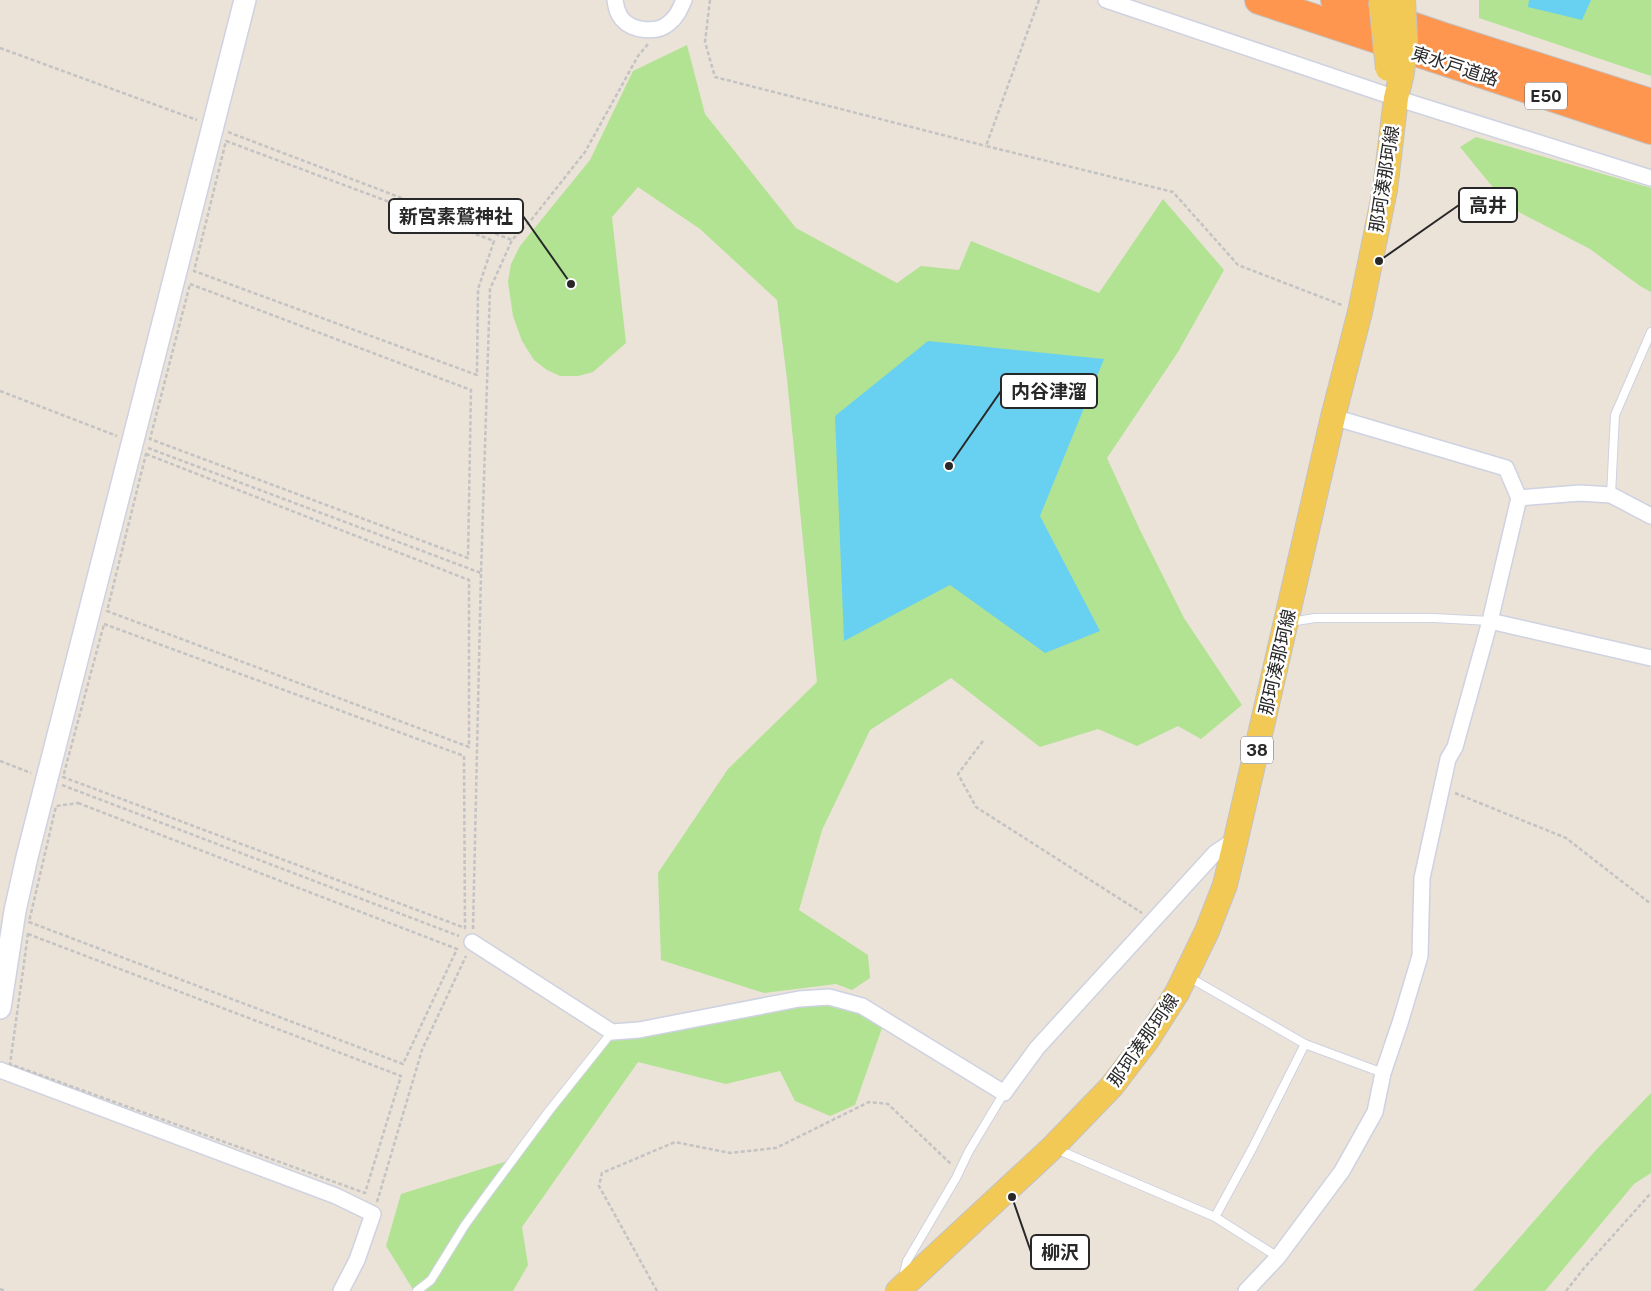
<svg xmlns="http://www.w3.org/2000/svg" width="1651" height="1291" font-family="'Public Sans','Noto Sans JP',sans-serif">
<style>
.green{fill:#b1e393}
.water{fill:#68d0f0}
.lines{fill:none;stroke-linecap:round;stroke-linejoin:round}
.lane-casing{stroke:#ced2e1;stroke-width:10}
.street-casing{stroke:#ced2e1;stroke-width:18}
.secondary-casing{stroke:#ced2e1;stroke-width:24}
.primary-casing{stroke:#c3c3c3;stroke-width:26}
.highway-casing{stroke:#c3c3c3;stroke-width:30}
.path{stroke:#c3c3c3;stroke-width:2.5;stroke-dasharray:4 2.5;stroke-linecap:butt}
.lane{stroke:#fff;stroke-width:8}
.street{stroke:#fff;stroke-width:15}
.secondary{stroke:#fff;stroke-width:21}
.primary{stroke:#f3c956;stroke-width:24}
.highway{stroke:#ff964f;stroke-width:28}
.primary-bridge-casing{stroke:#c3c3c3;stroke-width:26;stroke-linecap:butt}
.primary-bridge{stroke:#f3c956;stroke-width:24}
.labels{text-anchor:middle;dominant-baseline:central;stroke-width:5;stroke-linejoin:round;paint-order:stroke}
.shield{fill:#fff;stroke:#686868;stroke-width:1}
.shield-label{font-size:16px;font-weight:bold;fill:#282828}
.street-label{font-size:18px;fill:#282828;stroke:#fff}
.leader{fill:none;stroke:#282828;stroke-width:2}
.callout-dot{fill:#282828;stroke:#fff;stroke-width:2}
.callout{fill:#fff;stroke:#282828;stroke-width:2}
.callout-label{font-size:19px;text-anchor:middle;font-weight:bold;fill:#282828}
</style>
<rect width="100%" height="100%" fill="#ebe2d8"/>
<g class="green">
<path d="M1479,0H1651V76L1479,18Z"/>
<path d="M687,45L705,114L796,228L897,283L921,266L959,270L971,241L1099,293L1163,199L1224,270L1178,352L1107,458L1139,528L1184,618L1242,705L1201,739L1178,726L1137,746L1098,729L1040,747L951,678L870,730L822,830L799,910L868,955L870,978L852,990L836,984L764,993L661,960L658,873L728,769L817,682L787,379L777,300L700,229L638,187L612,217L626,343L593,372L578,376H560L547,370L534,360L522,341L513,316L508,282L511,264L520,246L590,160L633,71Z"/>
<path d="M1476,137L1651,188V292L1640,286L1590,249L1509,207L1460,147Z"/>
<path d="M829,1005L862,1012L882,1028L855,1105L830,1116L795,1101L780,1071L726,1084L638,1062L522,1227L528,1265L513,1291H414L386,1246L401,1194L517,1158L614,1036L801,1006Z"/>
<path d="M1651,1093V1173L1634,1184L1545,1291H1473L1596,1150Z"/>
</g>
<g class="water">
<path d="M1529,0H1591L1582,20L1528,7Z"/>
<path d="M928,341L1104,359L1040,516L1100,631L1045,653L950,585L844,641L835,416Z"/>
</g>
<g class="lines">
<defs>
<g id="lane">
<path d="M1611,495L1615,415L1651,332"/>
<path d="M1290,622L1315,618H1434L1490,621"/>
<path d="M1187,976L1305,1044L1383,1073"/>
<path d="M1056,1149L1215,1217L1278,1257"/>
<path d="M1215,1217L1252,1149L1305,1044"/>
<path d="M903,1277L907,1261L956,1178L969,1151L1004,1093"/>
<path d="M417,1291L431,1280L465,1225L486,1196L549,1111L612,1032"/>
</g>
<g id="street">
<path d="M615,0C616,7 617,13 622,19C632,31 657,34 669,23C677,17 680,9 684,0"/>
<path d="M1106,0L1396,98L1651,178"/>
<path d="M1519,498L1580,493L1611,495L1651,516"/>
<path d="M1490,621L1651,658"/>
<path d="M472,942L612,1032L639,1030L799,999L829,997L862,1006L1004,1093L1037,1048L1215,853L1236,839"/>
<path d="M0,1070L336,1196L373,1214L357,1260L341,1291"/>
<path d="M1246,1291L1278,1257L1342,1171L1375,1112L1383,1073L1400,1023L1420,956L1422,878L1448,759L1455,747L1490,621L1519,498L1506,468L1333,417"/>
</g>
<path id="secondary" d="M0,1008L15,911L27,857L245,0"/>
<path id="primary" d="M898,1291L1052,1148L1112,1086L1147,1040L1177,993L1207,931L1225,885L1236,839L1333,417L1360,312L1385,190L1396,98L1402,73"/>
<g id="highway">
<path d="M1259,0L1651,130"/>
<path d="M1335,0L1444,37L1651,103"/>
</g>
</defs>
<use href="#lane" class="lane-casing"/>
<use href="#street" class="street-casing"/>
<use href="#secondary" class="secondary-casing"/>
<use href="#primary" class="primary-casing"/>
<use href="#highway" class="highway-casing"/>
<g class="path">
<path d="M710,0L705,42L715,77L986,146"/>
<path d="M1039,0L986,146L1173,192L1238,265L1342,305"/>
<path d="M0,48L197,120"/>
<path d="M228,132L512,240"/>
<path d="M226,141L494,241L478,289L477,375L194,271Z"/>
<path d="M190,284L471,390L468,558L150,439Z"/>
<path d="M0,391L117,436"/>
<path d="M148,448L481,573"/>
<path d="M146,454L469,580V747L107,611Z"/>
<path d="M104,624L464,756L465,928L63,777Z"/>
<path d="M983,741L958,774L976,807L1142,913"/>
<path d="M0,761L31,773"/>
<path d="M62,785L459,936"/>
<path d="M1455,793L1566,838L1651,904"/>
<path d="M78,803L457,949L403,1064L29,922L56,806Z"/>
<path d="M473,929L481,573L490,289L512,240L532,219L585,152L638,56L648,44"/>
<path d="M28,934L401,1076L365,1193L10,1064Z"/>
<path d="M377,1202L422,1050L466,956"/>
<path d="M0,1289L5,1291"/>
<path d="M657,1291L599,1186L602,1173L675,1142L730,1153L776,1148L869,1102L888,1104L952,1165"/>
<path d="M1566,1291L1584,1268L1651,1193"/>
</g>
<use href="#lane" class="lane"/>
<use href="#street" class="street"/>
<use href="#secondary" class="secondary"/>
<use href="#primary" class="primary"/>
<use href="#highway" class="highway"/>
<defs>
<g id="primary-bridge">
<path d="M1381,0L1388,69"/>
<path d="M1402,73L1405,39L1403,0"/>
</g>
</defs>
<use href="#primary-bridge" class="primary-bridge-casing"/>
<use href="#primary-bridge" class="primary-bridge"/>
</g>
<g class="labels">
<g class="shield">
<rect x="1525" y="82.5" width="42" height="27" rx="4"/>
<rect x="1241" y="736.5" width="32" height="27" rx="4"/>
</g>
<g class="shield-label">
<text x="1546" y="96">E50</text>
<text x="1257" y="750">38</text>
</g>
<g class="street-label">
<text transform="translate(1455 66) rotate(18)">東水戸道路</text>
<text transform="translate(1384 179) rotate(-81)">那珂湊那珂線</text>
<text transform="translate(1277 662) rotate(-77)">那珂湊那珂線</text>
<text transform="translate(1143 1040) rotate(-55)">那珂湊那珂線</text>
</g>
</g>
<path class="leader" d="M1379 261L1459 205M571 284L523 216M949 466L1001 391M1012 1197L1031 1252"/>
<g class="callout-dot">
<circle cx="1379" cy="261" r="5"/>
<circle cx="571" cy="284" r="5"/>
<circle cx="949" cy="466" r="5"/>
<circle cx="1012" cy="1197" r="5"/>
</g>
<g class="callout">
<rect x="1459" y="188" width="58" height="34" rx="5"/>
<rect x="389" y="199" width="134" height="34" rx="5"/>
<rect x="1001" y="374" width="96" height="34" rx="5"/>
<rect x="1031" y="1235" width="58" height="34" rx="5"/>
</g>
<g class="callout-label">
<text x="1488" y="212">高井</text>
<text x="456" y="223">新宮素鷲神社</text>
<text x="1049" y="398">内谷津溜</text>
<text x="1060" y="1259">柳沢</text>
</g>
</svg>
